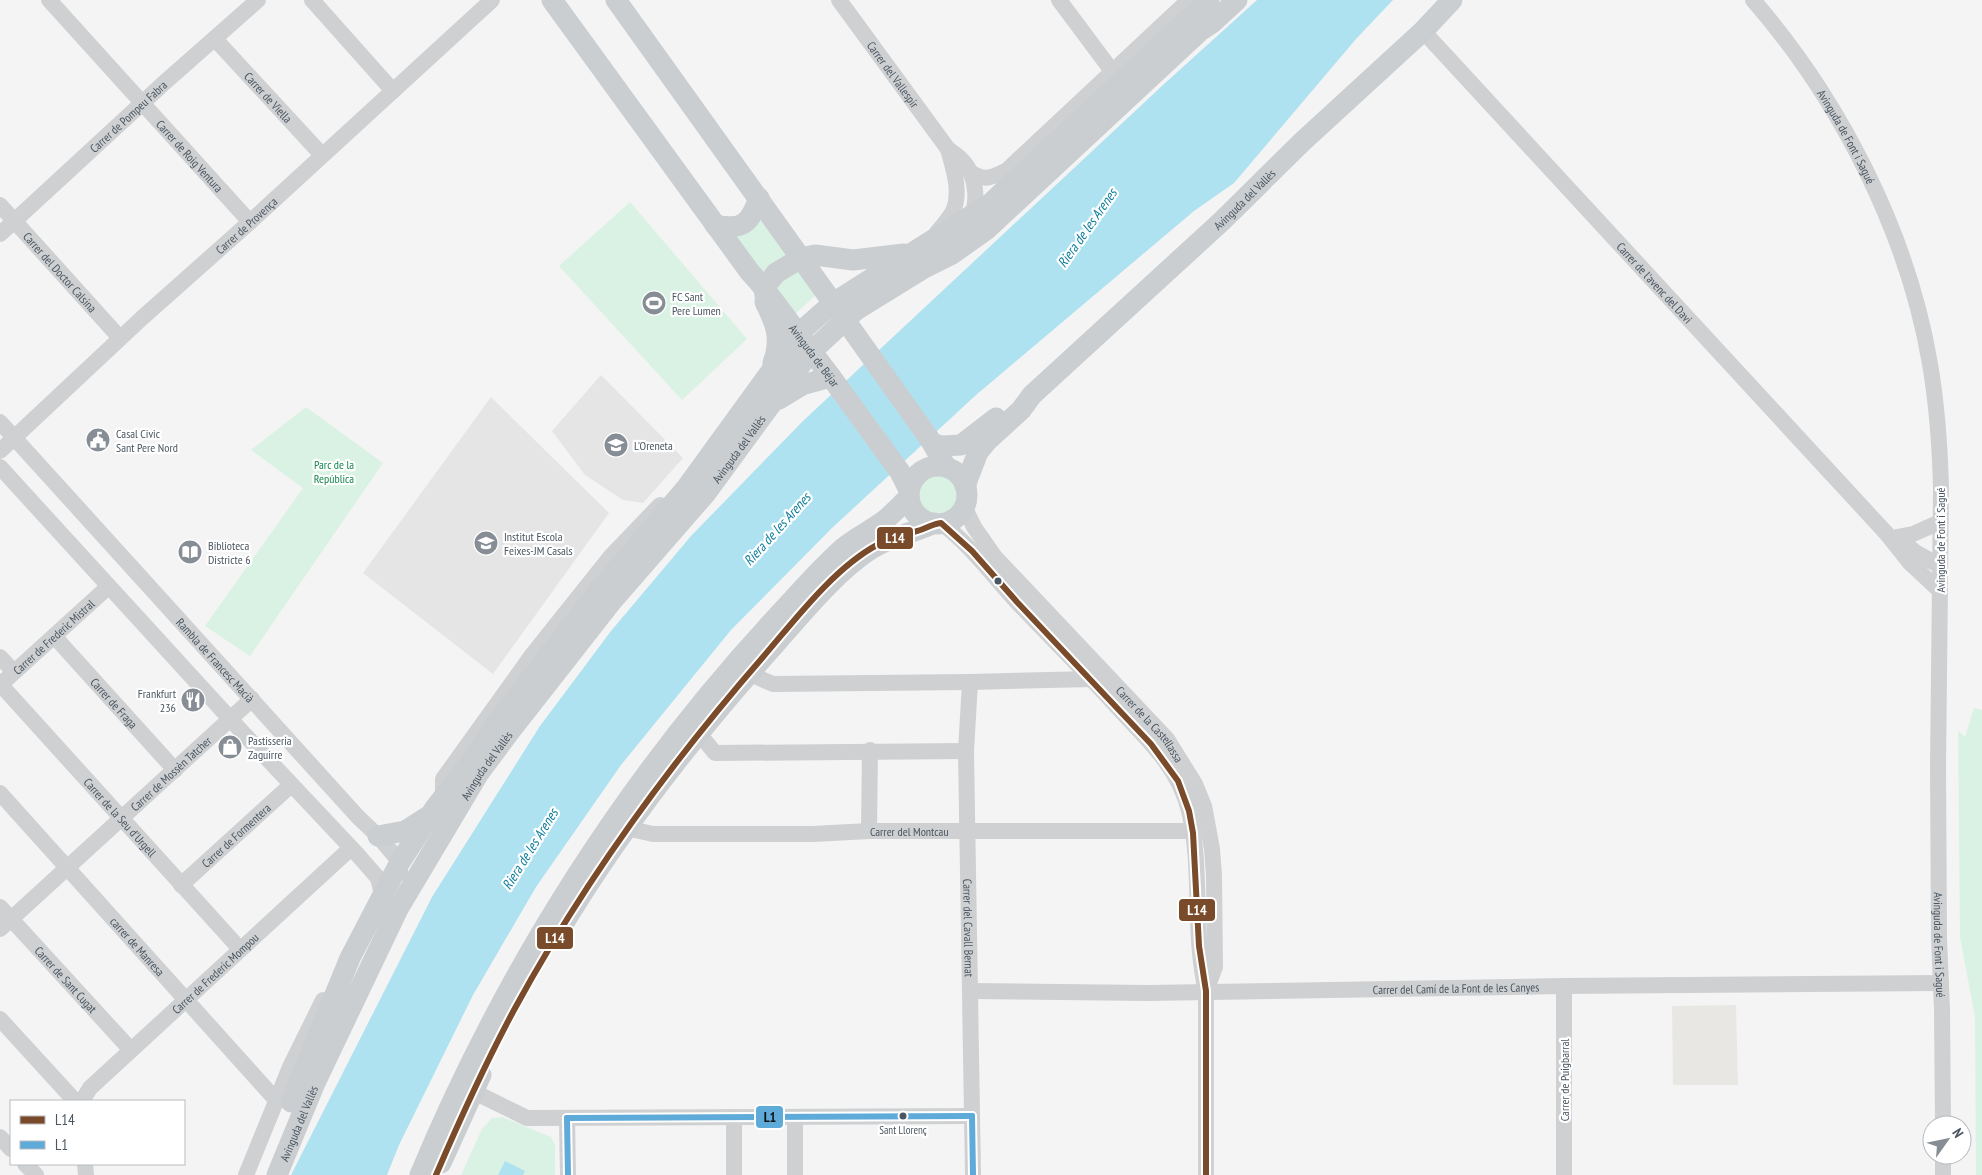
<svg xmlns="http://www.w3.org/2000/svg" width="1982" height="1175" font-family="'PT Sans Narrow',sans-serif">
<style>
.commercial{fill:#e8e7e3}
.education{fill:#e6e5e6}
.green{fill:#d9f2e3}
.water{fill:#aee2f0}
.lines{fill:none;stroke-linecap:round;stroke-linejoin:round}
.minor{stroke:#ced0d2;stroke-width:16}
.major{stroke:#caced1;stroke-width:21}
.bus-1-casing{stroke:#fff;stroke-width:10}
.bus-2-casing{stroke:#fff;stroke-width:10}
.bus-1{stroke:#7a4b2a;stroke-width:6}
.bus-2{stroke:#5eaad9;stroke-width:6}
.bus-dot{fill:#4a5661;stroke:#fff;stroke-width:2}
.labels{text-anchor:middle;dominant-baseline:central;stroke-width:4.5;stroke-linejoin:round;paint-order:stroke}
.bus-label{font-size:11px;fill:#4a5661;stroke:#fff}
.street-label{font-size:12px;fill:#4a5661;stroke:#fff}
.poi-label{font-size:12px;fill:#4a5661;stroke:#fff;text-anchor:start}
.park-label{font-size:12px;fill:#17864f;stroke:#fff}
.water-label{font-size:14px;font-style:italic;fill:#0c7c9b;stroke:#fff}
.line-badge{stroke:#fff;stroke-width:2}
.badge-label{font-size:14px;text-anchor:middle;font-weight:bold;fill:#fff}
.pale-badge-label{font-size:14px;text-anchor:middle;font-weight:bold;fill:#111}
</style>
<rect width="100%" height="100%" fill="#f4f4f4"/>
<path class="commercial" d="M1736,1005L1738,1085H1673L1672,1006Z"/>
<g class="education">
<path d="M601,375L683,458L643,503L623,500L585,475L552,431Z"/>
<path d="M491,397L609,513L493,674L363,573Z"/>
</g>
<g class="green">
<path d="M630,202L747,339L682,400L559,266Z"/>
<path d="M762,213L789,254L778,260L762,272L732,233Z"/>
<path d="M797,271L800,273L817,294L794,315L777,289L778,283Z"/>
<path d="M306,407L383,463L250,656L205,626L303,488L251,450Z"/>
<circle cx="938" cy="495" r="20"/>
<path d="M1974,708L1982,710V1175H1976L1975,1017L1960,937L1958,731L1965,737Z"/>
<path d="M502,1117L551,1137L555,1145V1175H461L482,1129L492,1118Z"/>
</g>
<g class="water">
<path d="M1257,0H1393L1356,39L1234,183L1194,211L976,395L832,528L731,630L621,765L536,887L473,995L399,1145L387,1175H291L432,897L540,726L611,631L691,536L803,421L1163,85Z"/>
<path d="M505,1161L525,1171L523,1175H498Z"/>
</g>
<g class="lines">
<g class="minor">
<path id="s1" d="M49,0L250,222"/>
<path d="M312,0L393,91"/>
<path id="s2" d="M839,0L948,149C952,152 957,155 960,158C979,176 980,209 965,229C957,239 945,247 936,255"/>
<path d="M1059,0L1112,71"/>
<path id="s3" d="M1753,0C1840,100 1908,233 1930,364C1937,405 1940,447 1941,489L1938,767L1939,938L1942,1010L1943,1125"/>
<path id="s4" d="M1423,31L1887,534L1910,563L1940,591"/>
<path id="s5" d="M215,39L322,155"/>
<path d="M970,172C986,182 991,177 1006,171L1189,0"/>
<path id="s6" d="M0,205L120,338"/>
<path id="s7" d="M0,234L164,83L258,0"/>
<path d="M935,235C941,227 951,217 954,209C961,189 953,168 948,149"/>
<path id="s8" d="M0,422L358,817L378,836L400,862V873"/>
<path id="s9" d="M0,451L142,318L250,222L492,0"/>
<path d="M0,467L244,734L357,854L378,878L382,895"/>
<path id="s10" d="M964,506L974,527L995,557L1167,739L1195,784L1204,806L1208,827L1212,849L1214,875L1215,967L1206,991"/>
<path d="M941,523C971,545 992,575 1017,602C1051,638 1086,672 1119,709C1148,740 1179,768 1189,811C1203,870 1192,932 1206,991V1175"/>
<path d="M1897,537L1913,534L1940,522"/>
<path d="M1898,537L1915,552L1940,566"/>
<path id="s11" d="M54,636L175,770"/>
<path d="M0,657L14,672"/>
<path d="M759,678L773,684L970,682L1092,679"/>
<path id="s12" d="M970,682L966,751L973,1175"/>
<path id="s13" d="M0,685L108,587"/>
<path id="s14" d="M1,685L240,949"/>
<path d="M706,742L715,753L966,751"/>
<path id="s15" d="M0,793L276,1100"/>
<path d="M443,798V779L532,655L611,556L660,505"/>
<path id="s16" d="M626,828L653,834H813L869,831H1192"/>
<path d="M869,831L870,750"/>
<path id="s17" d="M181,885L291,785"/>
<path id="s18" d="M0,907L131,1050"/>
<path id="s19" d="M0,929L252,699"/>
<path d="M1564,986V1175"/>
<path id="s20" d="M971,991L1147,993L1564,986L1941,983"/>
<path d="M0,1019L75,1101"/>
<path d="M464,1087L527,1118L972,1116"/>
<path id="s21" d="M82,1101L90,1088L351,848"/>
<path d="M795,1117V1175"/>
<path d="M567,1118L568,1175"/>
<path d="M0,1137L11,1149"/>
<path d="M1943,1155V1175"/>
<path d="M25,1164L36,1175"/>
<path d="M85,1164L86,1175"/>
<path d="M246,1175L290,1067L323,1000"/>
<path d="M734,1175V1117"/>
</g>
<g class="major">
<path id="s22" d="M552,0L749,271L764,288L831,377L900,472L909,490"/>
<path d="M616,0L833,303L931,441L946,467"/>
<path d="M715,225C743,231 750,223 759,198"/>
<path d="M765,302C776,324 782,339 773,363"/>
<path d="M766,302L764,288L776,273L801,258L815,255L853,260L904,254"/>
<path d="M779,399L802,385L831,377"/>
<path d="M933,444L943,446L961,445L996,418"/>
<circle cx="938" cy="495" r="29"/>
<path id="s23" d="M965,486L978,452L987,441L1021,410L1032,395L1222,221L1302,142L1423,31L1452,0"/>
<path d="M378,836L405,831L427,817"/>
<path d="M556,936C619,830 695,733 777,642C804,611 837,571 871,549C891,536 914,533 934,523"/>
<path d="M291,1102L350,958L400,862L435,808L467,767L495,725L597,593L687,487L798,334L833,303L991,203L1209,0"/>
<path d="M441,1163L481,1075"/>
<path id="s24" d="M277,1175L315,1083L398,909L479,773L511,730L612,601L706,493L791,377L812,351L856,310L924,268L952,254L986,230L1200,31L1212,23L1237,0"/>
<path d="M420,1175C507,966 631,772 786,607C804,587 822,567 842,549C854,539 868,532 881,523C891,516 900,506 909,497"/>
</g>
<defs>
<path id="bus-1" d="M436,1175C460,1119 485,1064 514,1010C583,883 668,766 763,657C794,621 834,568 877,545C890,538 904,536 917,531C925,529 932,524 941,523L972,551L1017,602L1151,744L1178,781L1189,811L1193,833L1199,946L1206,991V1175"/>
<g id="bus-2">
<path d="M972,1116L973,1175"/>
<path d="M567,1118L972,1116"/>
<path d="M567,1118L568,1175"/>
</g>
</defs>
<use href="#bus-1" class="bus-1-casing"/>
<use href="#bus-2" class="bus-2-casing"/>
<use href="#bus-1" class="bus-1"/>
<use href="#bus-2" class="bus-2"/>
</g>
<defs>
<symbol id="stadium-disc" viewBox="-11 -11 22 22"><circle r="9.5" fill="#868d94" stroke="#fff"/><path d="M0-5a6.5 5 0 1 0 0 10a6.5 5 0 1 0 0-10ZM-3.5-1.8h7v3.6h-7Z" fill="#fff"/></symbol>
<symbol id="civic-disc" viewBox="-11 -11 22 22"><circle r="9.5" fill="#868d94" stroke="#fff"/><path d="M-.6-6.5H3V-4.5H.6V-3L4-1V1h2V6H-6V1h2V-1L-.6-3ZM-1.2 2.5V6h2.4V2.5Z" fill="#fff"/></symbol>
<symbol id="school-disc" viewBox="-11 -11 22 22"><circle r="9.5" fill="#868d94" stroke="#fff"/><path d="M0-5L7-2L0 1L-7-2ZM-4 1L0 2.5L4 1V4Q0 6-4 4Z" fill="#fff"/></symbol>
<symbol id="library-disc" viewBox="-11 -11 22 22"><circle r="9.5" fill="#868d94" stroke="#fff"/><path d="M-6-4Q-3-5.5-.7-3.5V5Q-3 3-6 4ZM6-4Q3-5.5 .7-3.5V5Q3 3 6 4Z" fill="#fff"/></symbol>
<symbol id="restaurant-disc" viewBox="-11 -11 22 22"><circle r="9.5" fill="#868d94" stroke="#fff"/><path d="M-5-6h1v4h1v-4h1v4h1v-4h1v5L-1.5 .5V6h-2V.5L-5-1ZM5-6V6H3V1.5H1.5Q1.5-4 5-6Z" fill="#fff"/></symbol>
<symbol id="shop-disc" viewBox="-11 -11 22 22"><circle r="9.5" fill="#868d94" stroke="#fff"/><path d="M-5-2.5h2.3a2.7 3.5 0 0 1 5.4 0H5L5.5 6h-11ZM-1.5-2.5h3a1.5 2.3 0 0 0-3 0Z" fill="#fff"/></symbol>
</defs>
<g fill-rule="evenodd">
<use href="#stadium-disc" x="640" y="289" width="28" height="28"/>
<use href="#civic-disc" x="84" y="426" width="28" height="28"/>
<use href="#school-disc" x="602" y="431" width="28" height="28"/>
<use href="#school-disc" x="472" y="529" width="28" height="28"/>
<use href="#library-disc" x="176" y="538" width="28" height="28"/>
<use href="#restaurant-disc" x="179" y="686" width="28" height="28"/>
<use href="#shop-disc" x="216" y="733" width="28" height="28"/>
</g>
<g class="bus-dot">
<circle cx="998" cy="581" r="4.5"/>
<circle cx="903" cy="1116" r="4.5"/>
</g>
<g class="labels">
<g class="bus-label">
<text x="903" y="1130">Sant Llorenç</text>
</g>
<g class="street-label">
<text stroke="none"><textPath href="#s2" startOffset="92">Carrer del Vallespir</textPath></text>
<text stroke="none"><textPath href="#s5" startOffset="79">Carrer de Viella</textPath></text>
<text stroke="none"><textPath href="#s7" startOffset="174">Carrer de Pompeu Fabra</textPath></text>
<text stroke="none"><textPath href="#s3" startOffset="166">Avinguda de Font i Sagué</textPath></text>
<text stroke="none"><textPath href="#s1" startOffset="210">Carrer de Roig Ventura</textPath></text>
<text stroke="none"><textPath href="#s23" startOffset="404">Avinguda del Vallès</textPath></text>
<text stroke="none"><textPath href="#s9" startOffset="334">Carrer de Provença</textPath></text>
<text stroke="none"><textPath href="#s6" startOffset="90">Carrer del Doctor Calsina</textPath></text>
<text stroke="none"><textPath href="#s4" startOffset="342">Carrer de l'avenc del Davi</textPath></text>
<text stroke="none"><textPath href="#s22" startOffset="442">Avinguda de Béjar</textPath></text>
<text stroke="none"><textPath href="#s24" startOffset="866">Avinguda del Vallès</textPath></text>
<text transform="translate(1940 540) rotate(-90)">Avinguda de Font i Sagué</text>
<text stroke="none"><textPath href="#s13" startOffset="72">Carrer de Frederic Mistral</textPath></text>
<text stroke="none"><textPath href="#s8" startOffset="321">Rambla de Francesc Macià</textPath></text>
<text stroke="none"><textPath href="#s11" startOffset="90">Carrer de Fraga</textPath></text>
<text stroke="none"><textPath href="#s10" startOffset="288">Carrer de la Castellassa</textPath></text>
<text stroke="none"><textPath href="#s24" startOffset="461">Avinguda del Vallès</textPath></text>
<text stroke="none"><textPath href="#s19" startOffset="231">Carrer de Mossèn Tatcher</textPath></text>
<text stroke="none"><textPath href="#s14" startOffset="178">Carrer de la Seu d'Urgell</textPath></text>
<text stroke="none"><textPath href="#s16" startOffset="284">Carrer del Montcau</textPath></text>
<text stroke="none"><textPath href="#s17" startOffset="74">Carrer de Formentera</textPath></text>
<text stroke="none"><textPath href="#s12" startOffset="246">Carrer del Cavall Bernat</textPath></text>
<text stroke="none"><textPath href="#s3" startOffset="991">Avinguda de Font i Sagué</textPath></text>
<text stroke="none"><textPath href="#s15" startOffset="206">carrer de Manresa</textPath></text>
<text stroke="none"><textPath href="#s21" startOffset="185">Carrer de Frederic Mompou</textPath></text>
<text stroke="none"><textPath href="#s18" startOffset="98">Carrer de Sant Cugat</textPath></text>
<text stroke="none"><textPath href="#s20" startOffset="485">Carrer del Camí de la Font de les Canyes</textPath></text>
<text transform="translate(1564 1080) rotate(-90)">Carrer de Puigbarral</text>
<text stroke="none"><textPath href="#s24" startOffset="56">Avinguda del Vallès</textPath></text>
</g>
<g class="poi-label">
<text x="672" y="296">FC Sant<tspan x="672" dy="14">Pere Lumen</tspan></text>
<text x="116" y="433">Casal Civic<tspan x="116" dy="14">Sant Pere Nord</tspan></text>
<text x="634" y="445">L'Oreneta</text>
<text x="504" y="536">Institut Escola<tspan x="504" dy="14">Feixes-JM Casals</tspan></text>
<text x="208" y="545">Biblioteca<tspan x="208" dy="14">Districte 6</tspan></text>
<text x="176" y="693" text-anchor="end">Frankfurt<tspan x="176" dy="14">236</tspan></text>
<text x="248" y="740">Pastisseria<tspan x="248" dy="14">Zaguirre</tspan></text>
</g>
<g class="park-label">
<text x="334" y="464">Parc de la<tspan x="334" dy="14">República</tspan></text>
</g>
<g class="water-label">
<text transform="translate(1087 228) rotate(-55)">Riera de les Arenes</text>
<text transform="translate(777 529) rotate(-48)">Riera de les Arenes</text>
<text transform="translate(530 849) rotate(-58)">Riera de les Arenes</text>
</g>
</g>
<g class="line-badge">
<rect x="876" y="526" width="38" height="24" rx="5" fill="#7a4b2a"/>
<rect x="1178" y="898" width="38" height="24" rx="5" fill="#7a4b2a"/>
<rect x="536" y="926" width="38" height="24" rx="5" fill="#7a4b2a"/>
<rect x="755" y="1105" width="29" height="24" rx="5" fill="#5eaad9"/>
</g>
<g class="badge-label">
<text x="895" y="543">L14</text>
<text x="1197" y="915">L14</text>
<text x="555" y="943">L14</text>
</g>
<g class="pale-badge-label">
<text x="770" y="1122">L1</text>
</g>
<rect x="10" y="1100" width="175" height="65" fill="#ffffff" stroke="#b7bbc0"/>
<rect x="20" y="1116" width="25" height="8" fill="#7a4b2a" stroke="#b7bbc0"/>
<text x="55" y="1125" font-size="15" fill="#4a5661">L14</text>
<rect x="20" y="1141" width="25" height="8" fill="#5eaad9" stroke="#b7bbc0"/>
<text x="55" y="1150" font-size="15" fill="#4a5661">L1</text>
<g transform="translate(1947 1140) rotate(57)"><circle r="24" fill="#ffffff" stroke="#b7bbc0"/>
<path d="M0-4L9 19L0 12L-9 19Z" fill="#868d94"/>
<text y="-8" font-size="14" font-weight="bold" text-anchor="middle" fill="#4a5661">N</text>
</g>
</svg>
